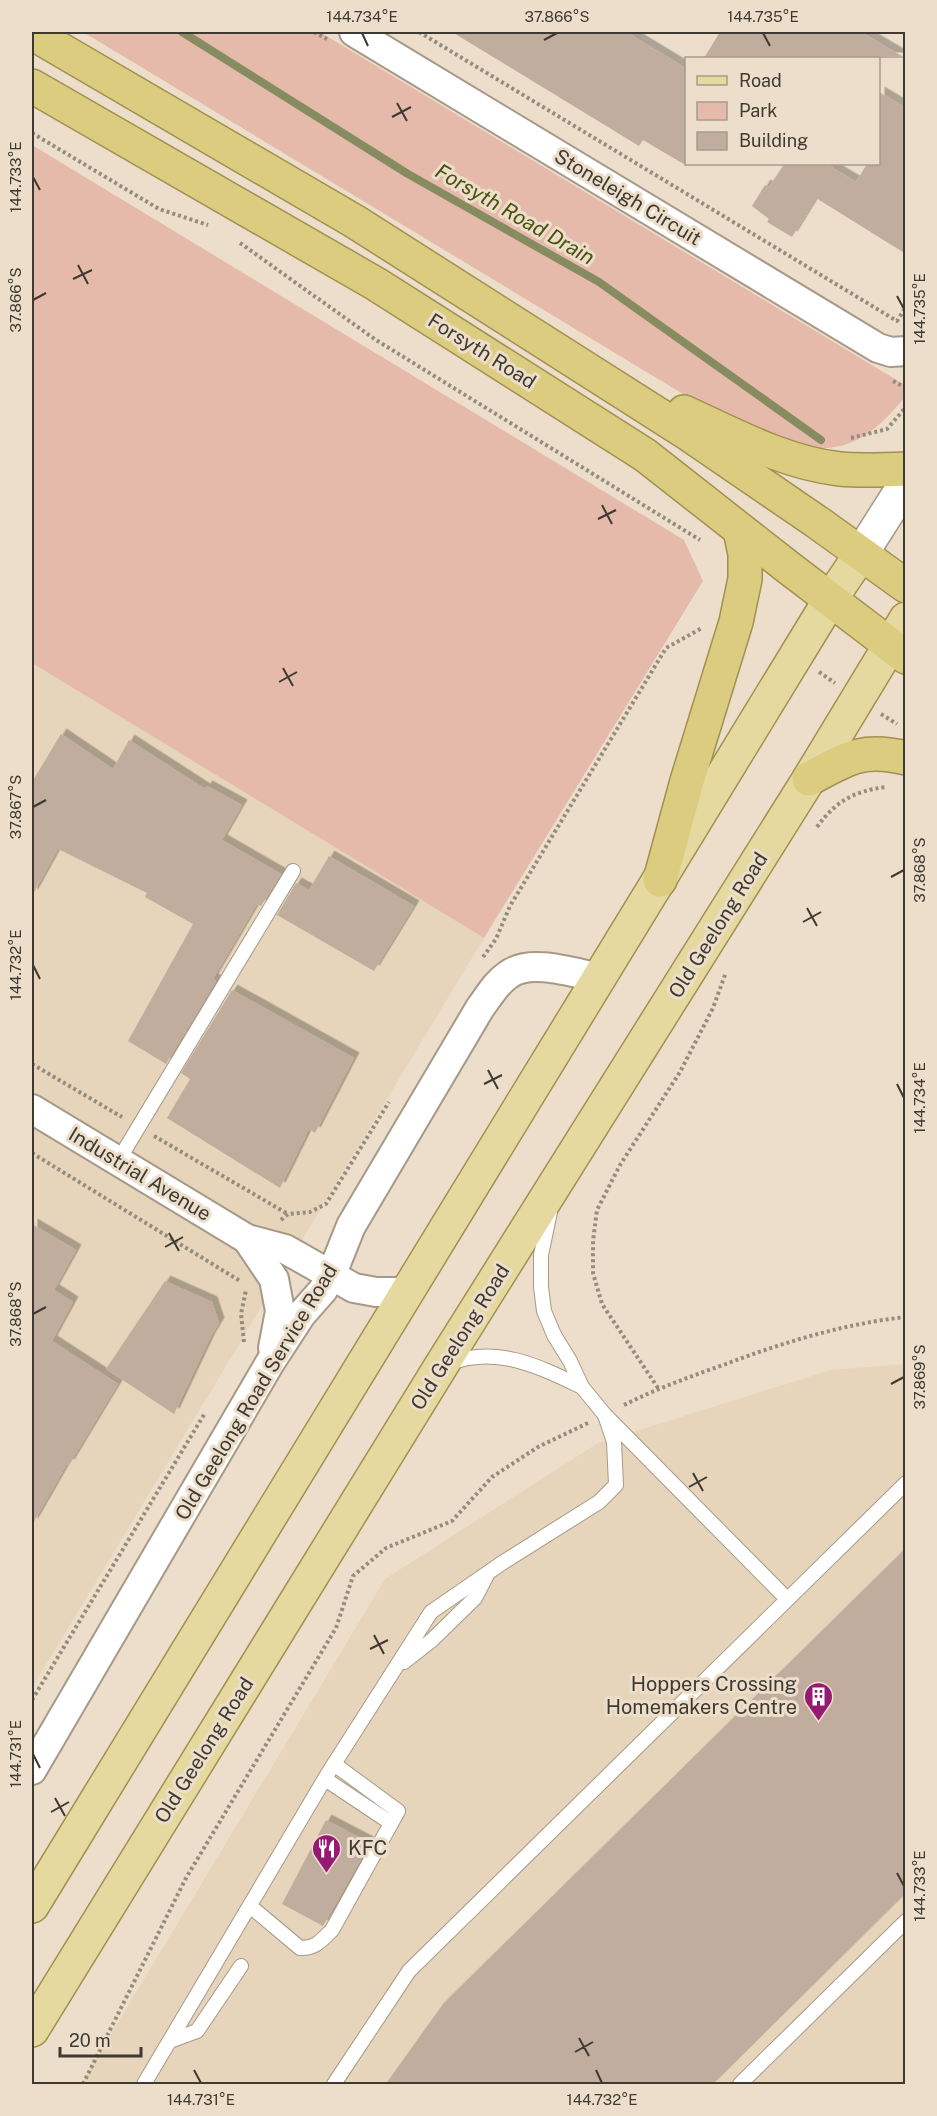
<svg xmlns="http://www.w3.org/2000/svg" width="937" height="2116" font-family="'Public Sans',sans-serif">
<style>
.built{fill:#e6d5ba}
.green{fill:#e6baab}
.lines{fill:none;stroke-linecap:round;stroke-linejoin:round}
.stream{stroke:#868c60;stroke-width:8}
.building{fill:#c0ad9e;filter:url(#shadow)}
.service-casing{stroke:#a69987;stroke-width:16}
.minor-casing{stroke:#a69987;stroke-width:32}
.secondary-casing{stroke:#a69987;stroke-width:36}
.primary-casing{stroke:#a09150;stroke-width:36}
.trunk-casing{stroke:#a09150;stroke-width:36}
.path{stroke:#958c7e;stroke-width:4;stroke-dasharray:3 3;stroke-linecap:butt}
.service{stroke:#fff;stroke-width:14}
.minor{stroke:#fff;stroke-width:28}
.secondary{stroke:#fff;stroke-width:33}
.primary{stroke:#e5d9a0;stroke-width:33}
.trunk{stroke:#dccc80;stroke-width:33}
.ticks{fill:none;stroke:#3e3931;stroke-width:2}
.labels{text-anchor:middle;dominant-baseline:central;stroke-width:6;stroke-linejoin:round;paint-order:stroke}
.street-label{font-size:20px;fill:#3e3931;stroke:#ecdeca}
.poi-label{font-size:20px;fill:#3e3931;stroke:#ecdeca;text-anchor:end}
.water-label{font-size:21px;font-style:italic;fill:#4a520d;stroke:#ecdeca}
.neatline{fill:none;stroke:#3e3931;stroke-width:2}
.ticks-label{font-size:15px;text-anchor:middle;fill:#3e3931}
</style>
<defs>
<filter id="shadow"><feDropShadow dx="5.5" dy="-5.5" stdDeviation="0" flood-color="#0004"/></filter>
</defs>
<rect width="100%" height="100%" fill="#ecdeca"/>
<g class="built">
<path d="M32,663L484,938L32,1688Z"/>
<path d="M905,1364V2084H81L385,1579L598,1443L831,1370Z"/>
</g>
<g class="green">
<path d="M83,32H320L905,385V397C857,455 832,454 761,441Z"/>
<path d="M32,145L684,540L703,581L484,938L32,663Z"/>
</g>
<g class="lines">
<path class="stream" d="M182,32L408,174L599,282L821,440"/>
</g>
<g class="building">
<path d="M452,32H626L687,69V166L643,140L639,146Z"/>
<path d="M720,32H861L905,58H704Z"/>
<path d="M879,92L906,108V254L816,198L792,237L767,222L769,219L752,206L765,185L769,187L784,164H826L856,182L867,164H879Z"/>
<path d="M61,734L113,769L129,740L205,789L207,786L242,805L222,840L281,874L261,906L257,904L213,979L216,981L166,1064L128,1041L193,924L145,897L147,893L58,849L32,896V782Z"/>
<path d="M329,856L414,906L374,971L277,915L296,883L309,890Z"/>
<path d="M232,990L354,1058L315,1133L309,1129L280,1188L167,1118L190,1079L181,1073Z"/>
<path d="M32,1224L76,1250L54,1290L73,1302L52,1341L118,1384L69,1465L67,1464L32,1525Z"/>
<path d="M165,1281L212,1302L219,1323L210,1338L174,1414L106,1369Z"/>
<path d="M906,1548V1893L712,2085H385L443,2004Z"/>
<path d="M326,1820L370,1843L323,1926L282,1904Z"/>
</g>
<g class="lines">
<defs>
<g id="service">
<path d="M118,1161L293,871"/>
<path d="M550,1212L541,1255V1287L544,1311L554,1335L570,1361L582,1387L605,1415L787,1599"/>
<path d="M450,1363C497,1345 540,1367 582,1387"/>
<path d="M404,1662L432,1640L475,1598L487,1575"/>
<path d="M325,1779L391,1823"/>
<path d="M250,1906L300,1948C315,1949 322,1940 332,1930L398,1811L334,1764"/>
<path d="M170,2041L197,2031L241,1966"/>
<path d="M144,2084L327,1775L431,1612L502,1563L599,1502L616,1485L614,1442L605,1415"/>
<path d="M334,2084L409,1971L906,1483"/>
<path d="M740,2084L906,1921"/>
</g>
<g id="minor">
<path d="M354,32L878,348L891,352L906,351"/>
<path d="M32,1109L247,1239L285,1249L354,1288L376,1292H408"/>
<path d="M247,1239L274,1279L280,1311L273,1348"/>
<path d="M32,1770L271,1361L301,1315L323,1290L331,1276L351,1226L480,1008C489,996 496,983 508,975C530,958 574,973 600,978"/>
</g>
<path id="secondary" d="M861,554L906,483"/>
<g id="primary">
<path d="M32,1906L830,600L861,554"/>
<path d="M32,2030L441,1366L809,779L906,619"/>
</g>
<g id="trunk">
<path d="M32,33L354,221L684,431L817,522L906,586"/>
<path d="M32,86L376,284L645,455L789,568L906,657"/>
<path d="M684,412C734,435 785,463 840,469C862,471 884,470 906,469"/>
<path d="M809,779C846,759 862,747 906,758"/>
<path d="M660,880L687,781L736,622L745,579V554L740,530"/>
</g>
</defs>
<use href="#service" class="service-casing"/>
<use href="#minor" class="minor-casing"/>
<use href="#secondary" class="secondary-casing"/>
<use href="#primary" class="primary-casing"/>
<use href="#trunk" class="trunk-casing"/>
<g class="path">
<path d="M314,32L327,39"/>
<path d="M419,32L897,321L906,307"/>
<path d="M32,133L159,209L208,225"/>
<path d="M240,243L376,340L700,540"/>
<path d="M893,381L906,388"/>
<path d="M851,438L887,429L906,407"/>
<path d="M819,672L835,683"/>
<path d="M881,714L897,724"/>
<path d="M817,827C836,801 854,791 886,787"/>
<path d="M483,957L496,939L510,906L666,648L702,628"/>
<path d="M32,1064L122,1117"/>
<path d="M154,1136L288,1214"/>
<path d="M32,1153L240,1281"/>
<path d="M281,1220L288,1214L310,1212L326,1204L389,1102"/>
<path d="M244,1342L241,1314L246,1290"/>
<path d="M658,1388L602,1304L593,1273V1241L597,1210L620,1165L680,1072L713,1008L726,972"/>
<path d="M624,1405C656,1389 689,1377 723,1365C782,1343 842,1324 906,1317"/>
<path d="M32,1700L205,1413"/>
<path d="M83,2084L186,1878L336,1628L353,1576L386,1548L452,1521L492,1477L538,1447L588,1423"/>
</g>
<use href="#service" class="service"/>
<use href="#minor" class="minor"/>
<use href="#secondary" class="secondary"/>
<use href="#primary" class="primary"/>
<use href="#trunk" class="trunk"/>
</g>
<path class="ticks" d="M362,33L368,46M763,33L770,46M544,40L557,33M397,103L407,121M392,117L411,107M33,177L40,190M78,265L88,284M73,279L92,270M897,296L904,309M33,300L46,293M602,505L612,524M598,519L616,510M283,668L293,686M279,682L297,672M33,807L46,800M891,877L904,870M807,908L817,926M803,922L821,912M33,965L40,979M488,1070L498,1089M484,1084L502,1075M897,1084L904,1098M169,1233L179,1251M165,1247L183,1237M33,1314L46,1307M891,1384L904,1377M693,1473L703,1491M689,1487L707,1477M374,1635L384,1654M370,1649L388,1640M33,1754L40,1768M55,1798L65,1816M51,1812L69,1802M897,1873L904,1886M579,2038L589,2056M575,2052L593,2042M194,2070L201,2083M596,2070L602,2083"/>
<defs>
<symbol id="building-pin" viewBox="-11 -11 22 30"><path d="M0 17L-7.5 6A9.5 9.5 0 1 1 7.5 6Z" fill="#961a74" stroke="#ecdeca"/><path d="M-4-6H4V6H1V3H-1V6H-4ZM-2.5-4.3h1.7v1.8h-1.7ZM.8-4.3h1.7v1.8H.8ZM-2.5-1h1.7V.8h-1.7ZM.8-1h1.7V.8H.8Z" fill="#fff"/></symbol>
<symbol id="restaurant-pin" viewBox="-11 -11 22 30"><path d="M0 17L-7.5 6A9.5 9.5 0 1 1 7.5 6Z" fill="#961a74" stroke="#ecdeca"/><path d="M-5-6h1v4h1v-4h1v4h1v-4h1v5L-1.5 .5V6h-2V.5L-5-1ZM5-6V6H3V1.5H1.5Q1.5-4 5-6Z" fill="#fff"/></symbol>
</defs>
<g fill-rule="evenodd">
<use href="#building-pin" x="802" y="1680" width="33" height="45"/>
<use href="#restaurant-pin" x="310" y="1832" width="33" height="45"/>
</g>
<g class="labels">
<g class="street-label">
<text transform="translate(628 197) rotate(31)">Stoneleigh Circuit</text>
<text transform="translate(482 351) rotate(32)">Forsyth Road</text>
<text transform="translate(718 925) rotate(-58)">Old Geelong Road</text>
<text transform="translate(140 1174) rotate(31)">Industrial Avenue</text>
<text transform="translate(460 1337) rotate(-58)">Old Geelong Road</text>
<text transform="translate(256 1392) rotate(-59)">Old Geelong Road Service Road</text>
<text transform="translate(204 1750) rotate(-58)">Old Geelong Road</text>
</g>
<g class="poi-label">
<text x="797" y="1684">Hoppers Crossing<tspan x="797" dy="23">Homemakers Centre</tspan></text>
<text x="348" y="1848" text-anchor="start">KFC</text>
</g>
<g class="water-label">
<text transform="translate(515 214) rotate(30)">Forsyth Road Drain</text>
</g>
</g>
<rect width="937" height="2116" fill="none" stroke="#ecdeca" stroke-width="66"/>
<rect x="685" y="57" width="195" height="108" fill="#ecdeca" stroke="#a69c8d" stroke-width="1.5"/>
<rect x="697" y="76" width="30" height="9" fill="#e5d9a0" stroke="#a69c8d" stroke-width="1.5"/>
<text x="739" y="87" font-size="18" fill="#3e3931">Road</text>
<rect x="697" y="102" width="30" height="18" fill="#e6baab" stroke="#a69c8d" stroke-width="1.5"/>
<text x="739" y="117" font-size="18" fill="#3e3931">Park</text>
<rect x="697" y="132" width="30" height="18" fill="#c0ad9e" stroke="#a69c8d" stroke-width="1.5"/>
<text x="739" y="147" font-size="18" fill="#3e3931">Building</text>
<path d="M60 2047v9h81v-9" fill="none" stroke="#3e3931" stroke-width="3"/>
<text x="69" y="2047" font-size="18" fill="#3e3931" stroke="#ecdeca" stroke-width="4.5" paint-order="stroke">20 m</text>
<rect x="33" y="33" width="871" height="2050" class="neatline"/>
<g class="ticks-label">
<text x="362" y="22">144.734°E</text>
<text x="557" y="22">37.866°S</text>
<text x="763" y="22">144.735°E</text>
<text transform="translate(16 177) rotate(-90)" y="5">144.733°E</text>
<text transform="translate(16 300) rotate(-90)" y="5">37.866°S</text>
<text transform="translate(920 309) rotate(-90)" y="5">144.735°E</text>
<text transform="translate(16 807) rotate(-90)" y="5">37.867°S</text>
<text transform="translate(920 870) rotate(-90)" y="5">37.868°S</text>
<text transform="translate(16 965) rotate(-90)" y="5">144.732°E</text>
<text transform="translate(920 1098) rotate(-90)" y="5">144.734°E</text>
<text transform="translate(16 1314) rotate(-90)" y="5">37.868°S</text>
<text transform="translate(920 1377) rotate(-90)" y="5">37.869°S</text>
<text transform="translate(16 1754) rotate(-90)" y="5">144.731°E</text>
<text transform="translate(920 1886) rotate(-90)" y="5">144.733°E</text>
<text x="201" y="2105">144.731°E</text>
<text x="602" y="2105">144.732°E</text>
</g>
</svg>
